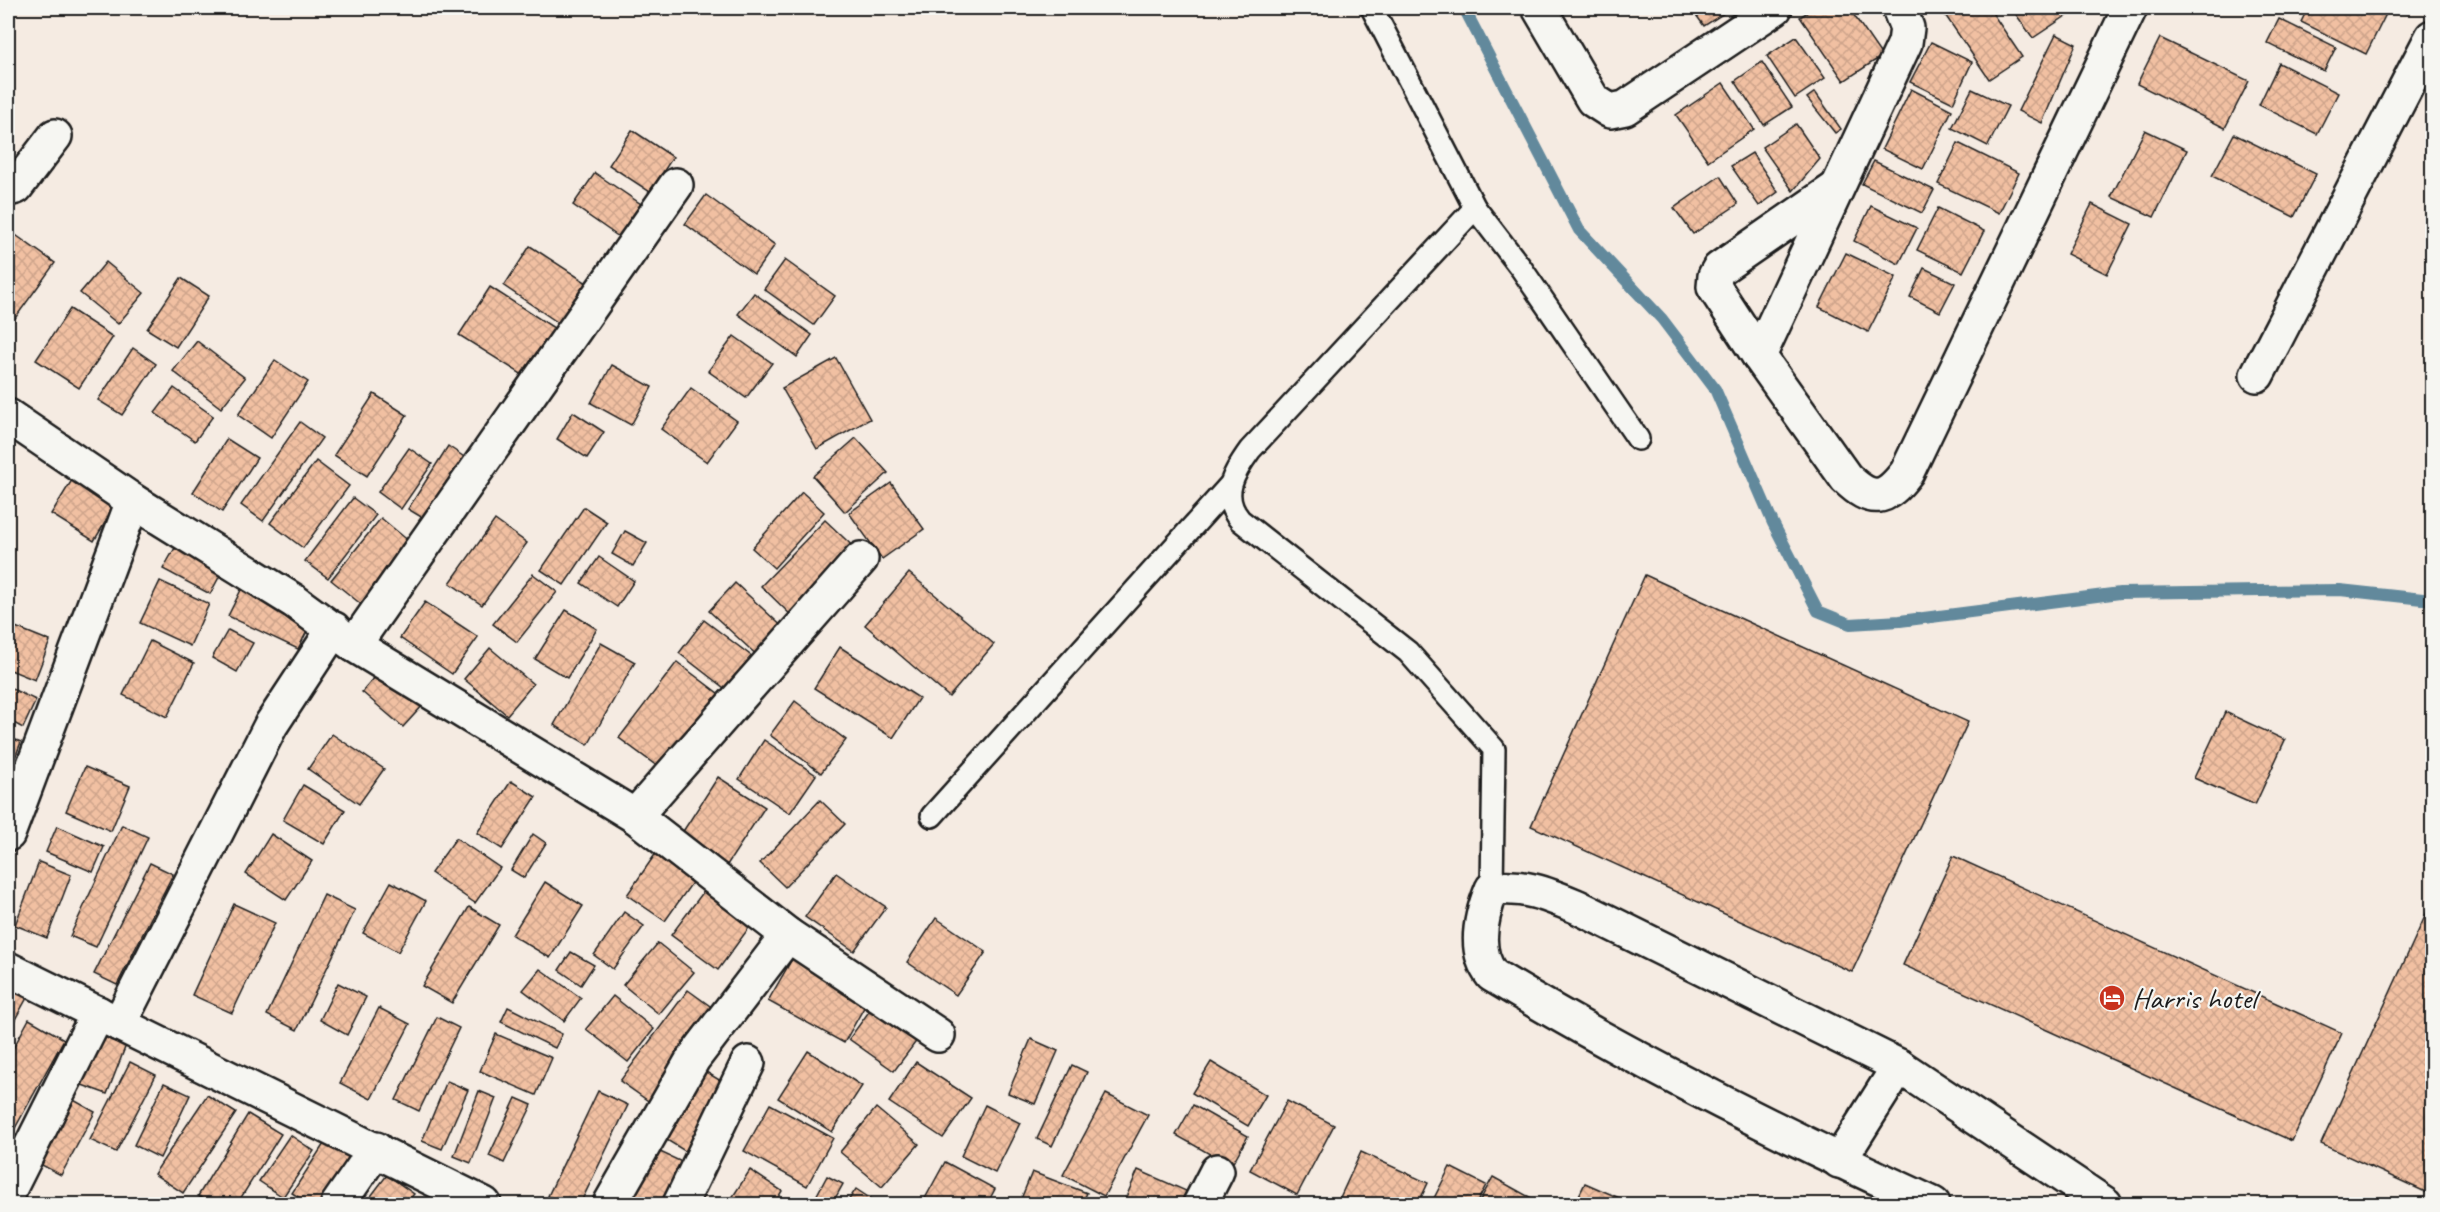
<svg xmlns="http://www.w3.org/2000/svg" width="2440" height="1212" font-family="Caveat,sans-serif">
<style>
.lines{fill:none;stroke-linecap:round;stroke-linejoin:round}
.stream{stroke:#62899c;stroke-width:12}
.building{fill:url(#building-cross-hatch);stroke:#1c1c1c;stroke-width:1.5}
.lane-casing{stroke:#1c1c1c;stroke-width:26}
.street-casing{stroke:#1c1c1c;stroke-width:38}
.lane{stroke:#f6f6f2;stroke-width:21}
.street{stroke:#f6f6f2;stroke-width:33}
.labels{text-anchor:middle;dominant-baseline:central;stroke-width:4.5;stroke-linejoin:round;paint-order:stroke}
.poi-label{font-size:30px;fill:#1c1c1c;stroke:#f6f6f2;text-anchor:start}
</style>
<defs>
<pattern id="building-cross-hatch" width="8" height="8" patternUnits="userSpaceOnUse" patternTransform="scale(1.5)"><rect width="8" height="8" fill="#f1c0a2"/><path d="M0 0l8 8M0 8l8-8" fill="none" stroke="#cea48b"/></pattern>
</defs>
<rect width="100%" height="100%" fill="#f5ebe2"/>
<filter id="ink" filterUnits="userSpaceOnUse"><feTurbulence type="fractalNoise" baseFrequency=".0167" numOctaves="2"/><feDisplacementMap in="SourceGraphic" scale="12" xChannelSelector="R" yChannelSelector="G"/><feConvolveMatrix kernelMatrix="1 2 1 2 8 2 1 2 1" color-interpolation-filters="sRGB"/></filter>
<g filter="url(#ink)">
<g class="lines">
<path class="stream" d="M1464,8L1579,230L1662,319L1715,389L1773,523L1818,611L1850,624L1900,621L2120,593L2340,590L2432,600"/>
</g>
<g class="building">
<path d="M1691,8H1732L1704,26Z"/>
<path d="M1814,8H1849L1882,56L1844,81L1800,17Z"/>
<path d="M1943,8H1989L2022,57L1989,79L1941,9Z"/>
<path d="M2014,8H2078L2033,38L2012,9Z"/>
<path d="M2308,8H2389L2366,54L2301,22Z"/>
<path d="M2279,19L2336,47L2324,71L2267,43Z"/>
<path d="M2056,34L2076,44L2042,123L2018,111Z"/>
<path d="M1796,37L1825,78L1795,98L1767,56Z"/>
<path d="M2160,38L2249,81L2225,128L2137,84Z"/>
<path d="M1931,42L1972,62L1953,103L1910,82Z"/>
<path d="M1762,62L1792,107L1764,125L1735,81Z"/>
<path d="M2279,63L2338,93L2317,134L2259,105Z"/>
<path d="M1723,83L1754,129L1708,161L1676,115Z"/>
<path d="M1911,89L1952,110L1923,169L1882,149Z"/>
<path d="M1972,89L2008,106L1988,146L1952,128Z"/>
<path d="M1815,92L1841,129L1835,133L1807,98Z"/>
<path d="M1796,124L1820,159L1793,191L1762,147Z"/>
<path d="M632,130L673,157L650,192L609,165Z"/>
<path d="M2145,130L2187,150L2154,217L2111,197Z"/>
<path d="M2234,134L2316,174L2294,217L2212,176Z"/>
<path d="M1958,143L2019,173L1999,213L1938,184Z"/>
<path d="M1752,153L1778,192L1759,206L1731,166Z"/>
<path d="M1874,161L1934,190L1922,213L1862,184Z"/>
<path d="M595,173L641,204L619,237L573,205Z"/>
<path d="M1720,176L1738,204L1693,234L1674,208Z"/>
<path d="M706,195L775,245L754,274L685,224Z"/>
<path d="M2092,204L2132,224L2107,274L2067,254Z"/>
<path d="M1871,206L1917,228L1899,264L1854,241Z"/>
<path d="M1938,208L1984,231L1963,272L1917,250Z"/>
<path d="M10,231L55,263L8,328V234Z"/>
<path d="M530,246L590,285L563,326L504,286Z"/>
<path d="M1846,253L1896,277L1868,332L1819,307Z"/>
<path d="M785,260L835,296L814,325L764,289Z"/>
<path d="M106,262L144,293L118,324L80,293Z"/>
<path d="M1924,268L1955,283L1940,312L1910,297Z"/>
<path d="M181,278L209,296L176,347L147,329Z"/>
<path d="M490,287L565,335L534,382L459,335Z"/>
<path d="M754,293L812,335L797,357L738,314Z"/>
<path d="M70,309L113,337L79,388L36,360Z"/>
<path d="M734,336L772,363L746,398L708,371Z"/>
<path d="M197,341L245,378L221,408L173,371Z"/>
<path d="M133,348L156,364L122,415L98,400Z"/>
<path d="M836,358L870,419L817,449L782,388Z"/>
<path d="M275,360L308,382L271,438L238,415Z"/>
<path d="M612,365L652,387L631,425L591,403Z"/>
<path d="M174,388L213,416L195,441L155,413Z"/>
<path d="M691,388L737,421L707,462L661,429Z"/>
<path d="M374,394L407,415L367,476L334,455Z"/>
<path d="M573,412L604,432L587,458L557,439Z"/>
<path d="M300,422L322,438L263,521L241,505Z"/>
<path d="M856,438L888,473L845,512L813,476Z"/>
<path d="M227,439L257,458L222,512L193,492Z"/>
<path d="M448,446L470,461L431,523L408,509Z"/>
<path d="M409,448L432,464L401,509L378,492Z"/>
<path d="M316,461L349,486L303,548L270,523Z"/>
<path d="M72,480L115,506L94,541L51,514Z"/>
<path d="M891,483L924,529L882,559L849,513Z"/>
<path d="M802,492L824,512L774,568L752,548Z"/>
<path d="M353,498L376,515L328,578L305,561Z"/>
<path d="M584,507L607,522L564,585L541,570Z"/>
<path d="M381,518L416,547L367,609L331,580Z"/>
<path d="M495,520L527,543L482,605L450,583Z"/>
<path d="M825,520L861,554L796,620L761,586Z"/>
<path d="M625,531L647,543L633,566L612,554Z"/>
<path d="M179,541L225,566L210,594L163,569Z"/>
<path d="M599,557L634,581L617,607L581,583Z"/>
<path d="M909,573L994,644L949,697L865,625Z"/>
<path d="M533,574L557,592L517,642L493,624Z"/>
<path d="M1645,575L1968,722L1852,972L1531,826Z"/>
<path d="M160,581L209,604L190,646L140,623Z"/>
<path d="M735,583L788,632L762,660L709,611Z"/>
<path d="M242,588L312,621L298,649L228,616Z"/>
<path d="M425,602L478,637L452,674L400,638Z"/>
<path d="M566,610L597,629L567,678L535,659Z"/>
<path d="M704,620L762,664L737,698L679,653Z"/>
<path d="M8,624L50,641L35,680L8,669Z"/>
<path d="M228,630L253,643L237,672L212,658Z"/>
<path d="M150,641L194,663L167,717L123,695Z"/>
<path d="M601,643L635,662L588,745L554,725Z"/>
<path d="M840,647L919,698L893,738L814,688Z"/>
<path d="M490,648L533,684L507,715L464,679Z"/>
<path d="M677,662L723,697L665,772L619,738Z"/>
<path d="M383,668L424,704L403,727L362,692Z"/>
<path d="M8,687L36,700L23,728L8,720Z"/>
<path d="M795,701L846,740L821,773L770,735Z"/>
<path d="M2225,712L2285,740L2255,805L2194,778Z"/>
<path d="M332,734L384,769L359,804L308,769Z"/>
<path d="M8,737L21,742L10,771L8,770Z"/>
<path d="M764,740L816,775L790,813L739,779Z"/>
<path d="M85,767L130,786L111,831L66,811Z"/>
<path d="M718,777L765,807L727,865L680,836Z"/>
<path d="M511,781L536,797L502,849L477,833Z"/>
<path d="M303,785L345,810L324,844L283,820Z"/>
<path d="M820,800L845,824L785,887L760,863Z"/>
<path d="M122,825L148,837L96,947L70,936Z"/>
<path d="M57,826L104,847L93,872L46,852Z"/>
<path d="M271,834L312,861L286,900L246,874Z"/>
<path d="M533,834L546,843L524,878L511,870Z"/>
<path d="M456,838L500,868L475,903L431,873Z"/>
<path d="M656,853L694,880L665,921L627,895Z"/>
<path d="M1953,856L2342,1033L2292,1141L1903,965Z"/>
<path d="M39,862L71,875L47,938L15,925Z"/>
<path d="M150,863L173,874L117,985L94,974Z"/>
<path d="M836,873L886,907L854,951L805,917Z"/>
<path d="M391,882L426,901L398,952L363,933Z"/>
<path d="M545,882L583,906L550,958L512,935Z"/>
<path d="M704,891L751,925L718,970L671,935Z"/>
<path d="M324,895L355,910L297,1030L267,1015Z"/>
<path d="M2432,901V1195L2321,1144Z"/>
<path d="M234,904L275,923L232,1013L192,995Z"/>
<path d="M469,907L499,925L452,1003L422,986Z"/>
<path d="M624,912L644,926L613,969L594,955Z"/>
<path d="M936,918L986,952L956,995L907,962Z"/>
<path d="M658,943L694,972L659,1014L623,985Z"/>
<path d="M571,952L594,965L581,985L559,970Z"/>
<path d="M795,954L871,995L844,1043L768,1001Z"/>
<path d="M540,969L581,998L564,1021L523,990Z"/>
<path d="M338,983L366,997L347,1035L320,1020Z"/>
<path d="M8,985L28,996L8,1032Z"/>
<path d="M688,990L721,1014L654,1105L620,1081Z"/>
<path d="M613,996L654,1029L628,1062L586,1029Z"/>
<path d="M873,1006L918,1039L894,1071L849,1039Z"/>
<path d="M508,1007L562,1034L555,1048L501,1022Z"/>
<path d="M379,1008L410,1024L371,1099L340,1083Z"/>
<path d="M437,1017L459,1028L419,1111L396,1100Z"/>
<path d="M29,1019L64,1039L14,1130L8,1127V1058Z"/>
<path d="M103,1030L128,1040L107,1094L82,1085Z"/>
<path d="M496,1034L552,1058L536,1095L480,1071Z"/>
<path d="M1031,1039L1058,1051L1035,1104L1008,1093Z"/>
<path d="M808,1051L862,1086L832,1132L778,1098Z"/>
<path d="M130,1062L156,1075L116,1152L90,1140Z"/>
<path d="M916,1062L971,1098L943,1138L889,1102Z"/>
<path d="M1211,1062L1266,1095L1248,1126L1192,1093Z"/>
<path d="M1072,1065L1087,1072L1052,1146L1037,1139Z"/>
<path d="M698,1067L734,1089L693,1156L657,1134Z"/>
<path d="M447,1081L468,1090L442,1149L422,1141Z"/>
<path d="M164,1083L190,1095L160,1158L134,1145Z"/>
<path d="M479,1091L496,1098L471,1163L454,1156Z"/>
<path d="M598,1091L628,1105L580,1204H566L548,1196Z"/>
<path d="M1106,1094L1148,1115L1104,1196L1063,1175Z"/>
<path d="M207,1095L236,1113L183,1193L154,1174Z"/>
<path d="M70,1098L95,1112L61,1175L36,1162Z"/>
<path d="M516,1098L532,1105L504,1163L489,1156Z"/>
<path d="M1287,1101L1334,1125L1297,1195L1250,1170Z"/>
<path d="M770,1104L833,1138L807,1186L744,1151Z"/>
<path d="M985,1105L1020,1123L995,1173L961,1156Z"/>
<path d="M1193,1105L1248,1136L1231,1166L1176,1135Z"/>
<path d="M876,1108L919,1144L882,1187L840,1152Z"/>
<path d="M248,1114L281,1134L237,1204H213L198,1196Z"/>
<path d="M290,1135L314,1151L283,1197L259,1181Z"/>
<path d="M329,1136L360,1156L328,1204H309L292,1193Z"/>
<path d="M645,1145L695,1168L678,1204H618Z"/>
<path d="M1361,1152L1428,1183L1418,1204H1337Z"/>
<path d="M945,1162L995,1189L987,1204H922Z"/>
<path d="M1450,1167L1486,1185L1476,1204H1431Z"/>
<path d="M750,1170L782,1191L774,1204H728Z"/>
<path d="M1138,1170L1193,1194L1188,1204H1123Z"/>
<path d="M1032,1172L1087,1193L1082,1204H1019Z"/>
<path d="M387,1175L414,1194L406,1204H365Z"/>
<path d="M827,1176L843,1184L832,1204H812Z"/>
<path d="M1493,1177L1542,1204H1478Z"/>
<path d="M1585,1183L1633,1204H1575Z"/>
<path d="M856,1189L871,1199L868,1204H846Z"/>
</g>
<g class="lines">
<defs>
<g id="lane">
<path d="M1372,8L1475,208L1521,268L1638,439"/>
<path d="M1475,208L1250,450C1234,472 1219,496 1240,520L1408,652L1494,749L1492,889"/>
<path d="M932,816L1230,485"/>
</g>
<g id="street">
<path d="M1539,8L1593,100L1610,111L1625,108L1775,8"/>
<path d="M8,189L16,187L55,136"/>
<path d="M1835,189L1719,269L1715,276L1714,287L1759,356L1846,478C1872,503 1885,501 1907,472L2130,8"/>
<path d="M1759,356L1905,43L1907,28L1899,8"/>
<path d="M2257,375L2432,37"/>
<path d="M8,416L133,501L294,601L354,645L635,816L788,935L938,1035"/>
<path d="M354,645L676,185"/>
<path d="M635,816L861,559"/>
<path d="M8,834L133,501"/>
<path d="M8,969L484,1204"/>
<path d="M119,1024L271,725L334,629"/>
<path d="M1839,1161L1899,1066"/>
<path d="M8,1192L98,1013"/>
<path d="M338,1204L376,1149"/>
<path d="M610,1204L693,1059L788,935"/>
<path d="M680,1204L748,1063"/>
<path d="M1200,1204L1217,1171"/>
<path d="M1933,1204C1783,1135 1634,1061 1492,975C1473,951 1481,916 1492,889C1524,884 1549,895 1578,907L1899,1066L2105,1204"/>
</g>
</defs>
<use href="#lane" class="lane-casing"/>
<use href="#street" class="street-casing"/>
<use href="#lane" class="lane"/>
<use href="#street" class="street"/>
</g>
</g>
<defs>
<symbol id="hotel-disc" viewBox="-11 -11 22 22"><circle r="9.5" fill="#c8321e" stroke="#f6f6f2"/><path d="M-6-4.5h1.5V1H6V5H4.5V3h-9V5H-6ZM-4 0a1.8 1.8 0 1 1 3.6 0ZM.5 0V-2.5h3Q6-2.5 6 0Z" fill="#fff"/></symbol>
</defs>
<g fill-rule="evenodd">
<use href="#hotel-disc" x="2097" y="983" width="30" height="30"/>
</g>
<g class="labels">
<g class="poi-label">
<text x="2132" y="998">Harris hotel</text>
</g>
</g>
<rect width="2440" height="1212" fill="none" stroke="#f6f6f2" stroke-width="30"/>
<rect x="15" y="15" width="2410" height="1182" fill="none" stroke="#1c1c1c" stroke-width="2" filter="url(#ink)"/>
</svg>
